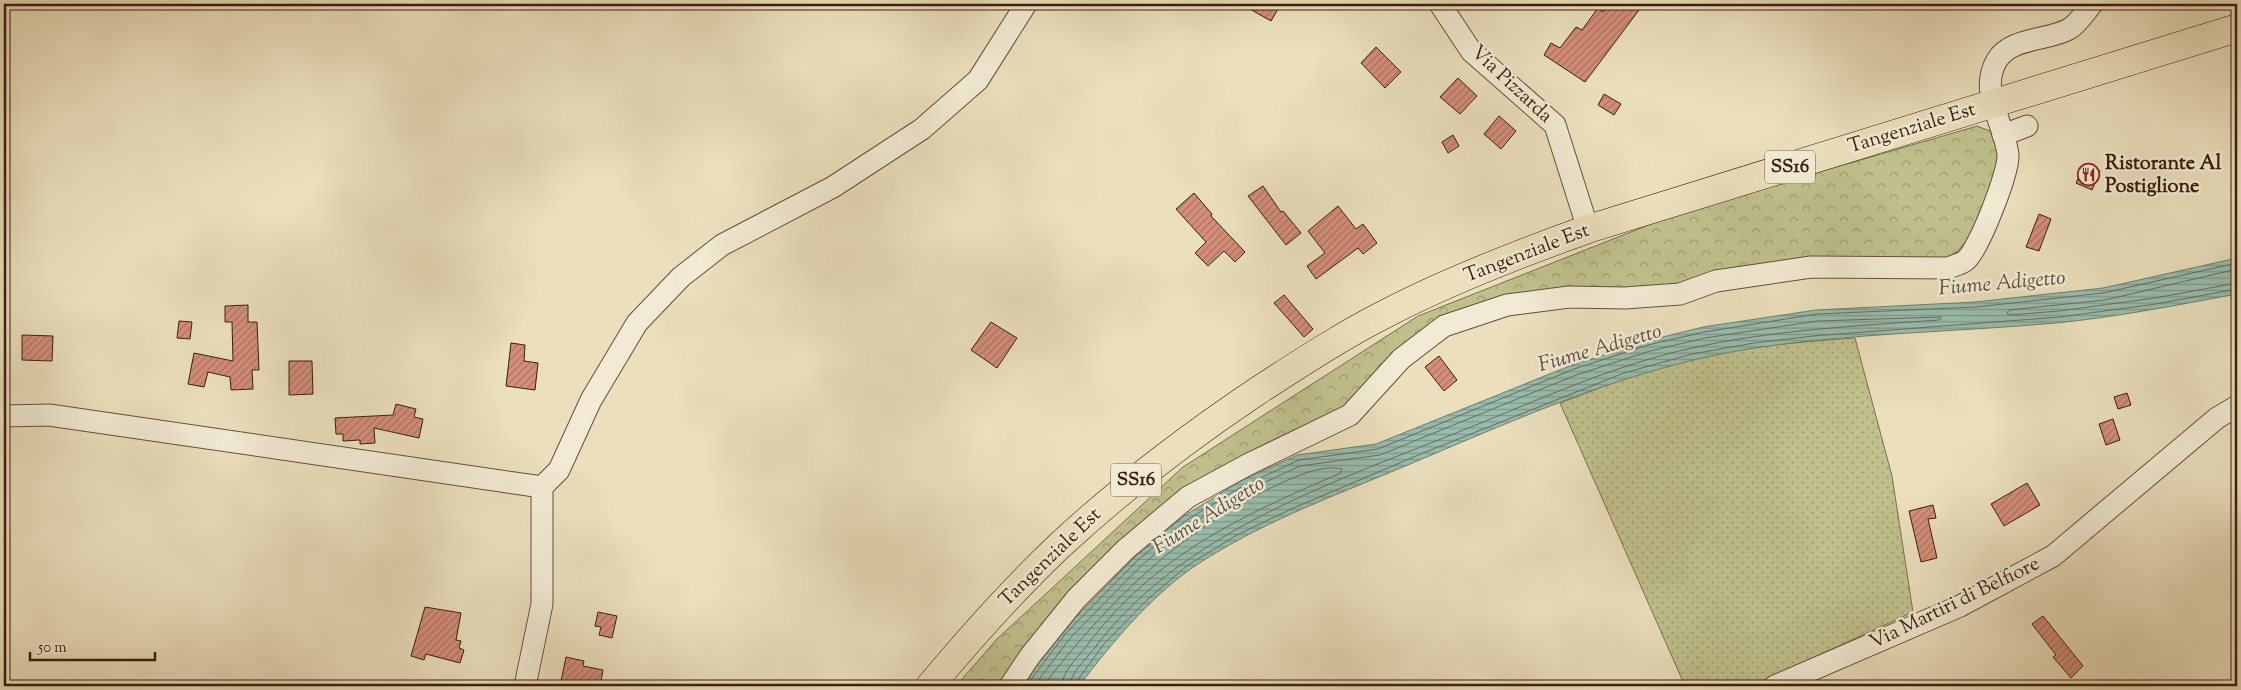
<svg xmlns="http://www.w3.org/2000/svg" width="2241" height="690" font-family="'Sorts Mill Goudy',serif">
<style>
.green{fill:url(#green-dots);stroke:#7c704c}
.forest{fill:url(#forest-crowns);stroke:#7c704c}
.water{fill:url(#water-rules);stroke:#727e6d}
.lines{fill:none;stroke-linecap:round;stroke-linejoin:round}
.shore{stroke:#686e5d;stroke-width:1}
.building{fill:url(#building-hatch);stroke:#391f0c}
.minor-casing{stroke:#664f38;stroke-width:23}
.major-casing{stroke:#391f0c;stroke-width:29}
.minor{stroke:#f2ead4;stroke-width:21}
.major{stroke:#ebdfbd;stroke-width:28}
.labels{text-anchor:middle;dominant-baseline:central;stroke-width:5;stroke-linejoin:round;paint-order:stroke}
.shield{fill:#f2ead4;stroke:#705c48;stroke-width:1}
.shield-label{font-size:19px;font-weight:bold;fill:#391f0c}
.street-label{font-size:20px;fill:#391f0c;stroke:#f2ead4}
.poi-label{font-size:20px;font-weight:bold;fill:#391f0c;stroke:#f2ead4;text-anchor:start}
.water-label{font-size:21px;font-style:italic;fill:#564e3d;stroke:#f2ead4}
</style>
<defs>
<pattern id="green-dots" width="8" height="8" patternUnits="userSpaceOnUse" patternTransform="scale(1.25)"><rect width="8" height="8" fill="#bfc08c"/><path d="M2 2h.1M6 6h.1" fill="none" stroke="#9c9b71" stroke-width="1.8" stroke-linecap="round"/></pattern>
<pattern id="forest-crowns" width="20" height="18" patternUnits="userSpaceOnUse" patternTransform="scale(1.25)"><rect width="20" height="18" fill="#bfc08c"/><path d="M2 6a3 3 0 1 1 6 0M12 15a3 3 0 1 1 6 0" fill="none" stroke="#9c9b71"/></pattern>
<pattern id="water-rules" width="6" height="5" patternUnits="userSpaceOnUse" patternTransform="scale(1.25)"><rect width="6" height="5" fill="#98bdae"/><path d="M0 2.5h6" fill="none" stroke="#7d998c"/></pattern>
<pattern id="building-hatch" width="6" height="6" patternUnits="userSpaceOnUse" patternTransform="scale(1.25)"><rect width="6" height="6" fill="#d48e79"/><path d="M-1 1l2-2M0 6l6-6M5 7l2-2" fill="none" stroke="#ad7362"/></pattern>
</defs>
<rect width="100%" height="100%" fill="#ebdfbd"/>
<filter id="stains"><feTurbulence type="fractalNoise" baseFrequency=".004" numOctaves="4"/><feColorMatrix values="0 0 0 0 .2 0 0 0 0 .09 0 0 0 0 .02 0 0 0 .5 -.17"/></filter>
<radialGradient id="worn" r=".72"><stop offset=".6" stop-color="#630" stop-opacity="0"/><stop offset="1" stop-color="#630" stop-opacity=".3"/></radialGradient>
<path class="green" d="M1855,338L1892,476L1913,612L1751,686H1685L1560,403C1582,395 1603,386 1625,378C1698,352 1777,343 1855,338Z"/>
<path class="forest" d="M1977,126L1990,131L1996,145L1999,170L1977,228L1957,252L1937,264L1679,291L1445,322L1347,411L1187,490L1002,686H956L997,639L1183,467L1418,316L1679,213Z"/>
<path class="water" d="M2237,258V294C2177,305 2117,317 2056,323C1956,332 1854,333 1754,348C1631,367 1517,419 1403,467C1331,497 1257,524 1192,568C1148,599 1112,643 1079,686H1020L1063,630L1135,557L1184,516L1239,482L1297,455L1376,444L1572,365L1647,341L1703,327L1816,310L1975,302L2103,288Z"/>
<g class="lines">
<g class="shore">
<path d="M2237,269L2105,300L2009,310L2007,313L2010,315L2059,311L2155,298L2237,283"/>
<path d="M1026,686L1066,633L1138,560L1187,520L1241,487L1299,460L1378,449L1574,369L1648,345L1704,332L1817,314L1976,307L2103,293L2237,263"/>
<path d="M1034,686L1071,637L1142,565L1190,525L1244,492L1300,466L1380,455L1576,375L1650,351L1705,338L1817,321L1941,317L1939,320C1856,326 1773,330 1692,348C1615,365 1543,398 1471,427C1338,481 1182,530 1093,650C1085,660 1071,673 1069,686"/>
<path d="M1043,686C1107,603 1180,530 1277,485C1294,477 1323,464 1342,469L1341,473C1240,516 1152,557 1085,648C1076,659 1062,672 1062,686"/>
<path d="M1076,686L1077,681L1104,644L1149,598L1188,565L1237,535L1291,509L1423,453L1624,373L1692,354L1754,343L1813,336L2060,317L2156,304L2237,289"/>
</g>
</g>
<g class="building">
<path d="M1241,4H1281L1271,21Z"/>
<path d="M1609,4H1631L1639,10L1585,82L1544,55L1551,43L1560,48L1576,27L1582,30L1598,8L1603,12Z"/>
<path d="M1376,47L1401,72L1385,88L1361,63Z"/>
<path d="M1458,78L1477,96L1460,114L1440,97Z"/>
<path d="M1604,94L1621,104L1614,115L1598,105Z"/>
<path d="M1499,116L1516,131L1501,149L1484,134Z"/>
<path d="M1453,135L1459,146L1448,153L1442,142Z"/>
<path d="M2085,164L2100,171L2092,190L2076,183Z"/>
<path d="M1263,186L1281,212L1283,211L1301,233L1286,245L1248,196Z"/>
<path d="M1194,193L1212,214L1211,216L1245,252L1235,262L1224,251L1208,266L1195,253L1206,242L1176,209Z"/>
<path d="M1338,206L1356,229L1363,224L1377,243L1363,254L1358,248L1316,279L1307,266L1325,253L1308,231Z"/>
<path d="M2039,214L2051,219L2039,251L2026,247Z"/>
<path d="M1284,295L1313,329L1304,337L1274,303Z"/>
<path d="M248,305V322H257L259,370H252L253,389L231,390L230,377L208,372L204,387L188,384L194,353L233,361L232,322H225V306Z"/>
<path d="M179,321L192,322L190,339L177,338Z"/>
<path d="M991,322L1017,338L997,368L971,350Z"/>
<path d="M22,335L53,336L52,361L22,360Z"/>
<path d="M511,343L525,345L524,361L538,363L535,390L506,386Z"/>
<path d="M1439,356L1457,380L1444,391L1425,367Z"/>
<path d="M289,361H312L313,394L289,395Z"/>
<path d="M2127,393L2131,405L2118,409L2114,397Z"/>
<path d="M396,404L416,409L414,417L423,419L419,438L374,428L375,443L360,444V440L343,441V434H336L335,418L393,415Z"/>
<path d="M2113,419L2120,440L2106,445L2099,424Z"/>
<path d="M2027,483L2040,505L2004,526L1991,504Z"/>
<path d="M1933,505L1936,518L1928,519L1937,558L1921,562L1909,511Z"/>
<path d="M425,607L461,613L456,640L461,641L459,648L464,650L460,663L426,654L424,660L411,656Z"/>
<path d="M598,612L617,616L612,638L599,635L601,627L595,626Z"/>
<path d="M2043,616L2083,666L2071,678L2053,657L2056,655L2032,624Z"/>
<path d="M566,657L584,661L583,666L603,670L600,686H560Z"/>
</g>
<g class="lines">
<defs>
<g id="minor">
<path d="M1440,4L1471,51L1555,125L1588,229"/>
<path d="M2003,135L2027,126"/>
<path d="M4,416L49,415L542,487"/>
<path d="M525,686L542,604V487L559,470L591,400L637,323L681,277L722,245L833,187L922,129L978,80L1026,4"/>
<path d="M1010,686L1030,656L1076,599L1126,549L1188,497L1247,465L1350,415L1401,359L1444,326L1507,305L1569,297L1625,298L1680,294L1716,281L1811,267L1949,268C1954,265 1962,264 1966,260C1979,249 2009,172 2008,155C2005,123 1978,92 1997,60C2011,37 2048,41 2069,29C2078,24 2086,11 2092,4"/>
<path d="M1775,686L1960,606L2053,556L2217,418L2237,406"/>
</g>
<path id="major" d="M930,686C970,638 1012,591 1057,548C1119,490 1186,439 1256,392C1299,364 1343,335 1389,312C1453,279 1521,253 1588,229L2237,28"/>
</defs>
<use href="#minor" class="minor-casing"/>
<use href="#major" class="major-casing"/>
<use href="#minor" class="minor"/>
<use href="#major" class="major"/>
</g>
<defs>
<symbol id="restaurant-ring" viewBox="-11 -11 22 22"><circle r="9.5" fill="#f2ead4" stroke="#8f2418" stroke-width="1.5"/><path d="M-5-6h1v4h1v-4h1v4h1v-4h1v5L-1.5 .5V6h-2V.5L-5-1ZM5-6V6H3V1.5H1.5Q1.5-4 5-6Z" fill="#8f2418"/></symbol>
</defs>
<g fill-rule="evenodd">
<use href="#restaurant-ring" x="2076" y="162" width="25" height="25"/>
</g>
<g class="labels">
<g class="shield">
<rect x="1765" y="150.5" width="50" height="33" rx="4"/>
<rect x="1111" y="463.5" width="50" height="33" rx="4"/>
</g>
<g class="shield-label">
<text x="1790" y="167">SS16</text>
<text x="1136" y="480">SS16</text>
</g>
<g class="street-label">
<text transform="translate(1511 85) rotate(43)">Via Pizzarda</text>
<text transform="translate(1912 129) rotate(-17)">Tangenziale Est</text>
<text transform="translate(1527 254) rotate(-21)">Tangenziale Est</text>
<text transform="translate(1051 558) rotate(-44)">Tangenziale Est</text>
<text transform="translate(1955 604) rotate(-26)">Via Martiri di Belfiore</text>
</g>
<g class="poi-label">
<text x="2105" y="164">Ristorante Al<tspan x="2105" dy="23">Postiglione</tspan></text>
</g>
<g class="water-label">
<text transform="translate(2002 284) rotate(-5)">Fiume Adigetto</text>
<text transform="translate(1600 349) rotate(-16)">Fiume Adigetto</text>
<text transform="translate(1209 516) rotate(-32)">Fiume Adigetto</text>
</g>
</g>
<rect width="2241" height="690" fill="none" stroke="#ebdfbd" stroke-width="20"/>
<rect x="5" y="5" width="2231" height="680" fill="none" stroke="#391f0c" stroke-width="2.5"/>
<rect x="10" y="10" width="2221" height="670" fill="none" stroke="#391f0c"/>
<path d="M30 652v8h125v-8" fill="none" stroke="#391f0c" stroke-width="2.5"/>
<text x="38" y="652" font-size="15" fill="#391f0c" stroke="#f2ead4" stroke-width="4" paint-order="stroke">50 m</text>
<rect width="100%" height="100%" filter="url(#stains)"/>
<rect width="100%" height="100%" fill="url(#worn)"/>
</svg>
